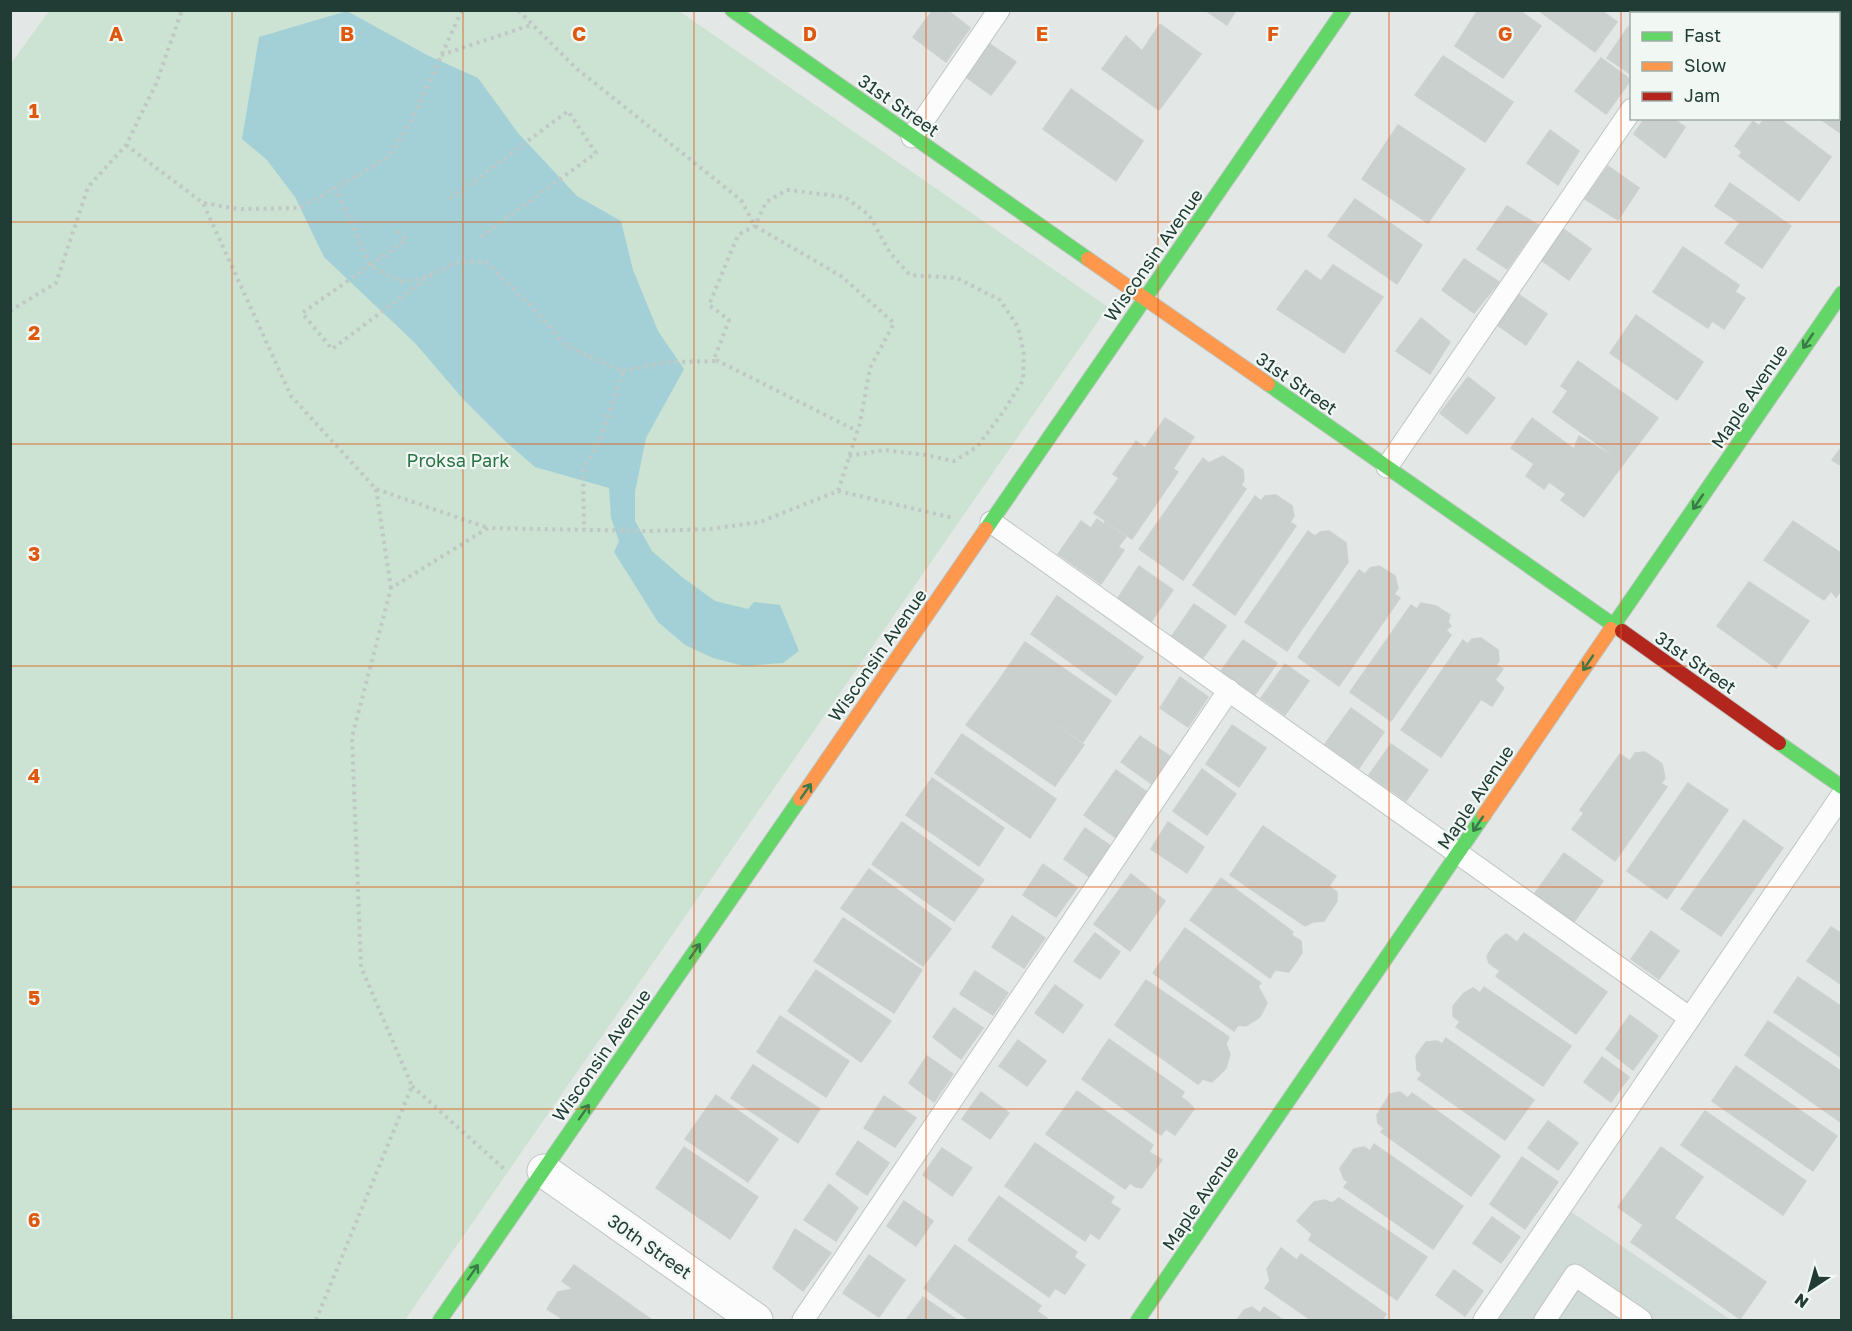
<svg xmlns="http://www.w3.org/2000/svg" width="1852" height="1331" font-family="'Golos Text',sans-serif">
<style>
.built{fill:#d0dad6}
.green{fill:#cce2d2}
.water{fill:#a3d0d7}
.building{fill:#cad0cd;stroke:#ccd1cf;stroke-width:1.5}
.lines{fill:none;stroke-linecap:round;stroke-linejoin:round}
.lane-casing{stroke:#c0c5c3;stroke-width:23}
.street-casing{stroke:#c0c5c3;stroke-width:35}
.fast-casing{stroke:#bfc6c3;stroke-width:16}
.slow-casing{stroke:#bfc6c3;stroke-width:16}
.jam-casing{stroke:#bfc6c3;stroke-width:16}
.path{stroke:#c0c8c6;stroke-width:4;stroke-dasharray:3 4.5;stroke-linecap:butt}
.lane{stroke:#fbfcfb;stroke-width:21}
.street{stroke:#fbfcfb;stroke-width:33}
.fast{stroke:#63d668;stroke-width:14}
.slow{stroke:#ff974d;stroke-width:14}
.jam{stroke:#b3261e;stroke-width:14}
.path-bridge{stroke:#c0c8c6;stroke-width:4;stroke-dasharray:3 4.5;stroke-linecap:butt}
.oneway{stroke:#3b7a49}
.grid{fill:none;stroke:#de580e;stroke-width:1.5;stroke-opacity:0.55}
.labels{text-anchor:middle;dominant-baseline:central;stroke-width:4.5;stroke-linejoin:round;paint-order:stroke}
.street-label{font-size:18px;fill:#213c34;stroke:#f1f8f4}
.park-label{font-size:18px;fill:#2b7347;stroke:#f1f8f4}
.grid-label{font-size:20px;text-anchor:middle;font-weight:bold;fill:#de580e;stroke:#f1f8f4;stroke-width:4.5;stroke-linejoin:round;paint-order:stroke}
</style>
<rect width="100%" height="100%" fill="#e3e8e6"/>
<path class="built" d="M1570,1211L1731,1320H1495Z"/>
<path class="green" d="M49,11H679L1108,307L405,1320H11L10,65Z"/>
<path class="water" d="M347,11L427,55L478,78L518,133L577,196L621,221L633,270L658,331L684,369L646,438L635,492V521L652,551L682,577L715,601L748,609L754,602L780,605L799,651L783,663L744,666L713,658L685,645L658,622L614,552L619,541L611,518L609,488L535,467L505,441L464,400L415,343L324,257L295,197L267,160L242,139L259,37Z"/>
<g class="building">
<path d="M933,10H947L970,28L946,62L913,37Z"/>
<path d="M1205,10H1236L1227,25Z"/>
<path d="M1478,10H1519L1541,26L1503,78L1455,46Z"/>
<path d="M1538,10H1601L1617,22L1595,52Z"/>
<path d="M1160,24L1201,54L1159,110L1102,69L1126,36L1142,51Z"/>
<path d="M1628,27L1632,30V75L1607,58Z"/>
<path d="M987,42L1016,62L991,95L962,74Z"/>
<path d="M1443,56L1513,102L1485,142L1415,95Z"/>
<path d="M1601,58L1631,80L1606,114L1575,91Z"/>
<path d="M1838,74L1842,76V134L1819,118H1838Z"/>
<path d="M1071,89L1143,141L1116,181L1043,129Z"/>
<path d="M1645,118H1672L1685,127L1665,158L1634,134Z"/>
<path d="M1765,118H1779L1831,157L1799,201L1739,156L1742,152L1735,146L1753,121L1759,126Z"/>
<path d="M1398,125L1465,169L1428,223L1362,179Z"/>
<path d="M1550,130L1579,151L1558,185L1527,163Z"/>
<path d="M1608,166L1639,188L1618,220L1585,199Z"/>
<path d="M1730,183L1791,226L1762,268L1725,243L1740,223L1715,206Z"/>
<path d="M1355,199L1422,245L1397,284L1328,236Z"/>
<path d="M1507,206L1538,225L1507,269L1477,249Z"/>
<path d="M1562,228L1591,249L1569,280L1540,259Z"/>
<path d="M1683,247L1739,285L1735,292L1745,298L1724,329L1712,321L1708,328L1653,292Z"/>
<path d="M1464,259L1499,282L1474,313L1442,290Z"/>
<path d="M1333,265L1383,297L1344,353L1277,309L1306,270L1321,281Z"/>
<path d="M1518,294L1547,314L1526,345L1496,324Z"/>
<path d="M1636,315L1703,362L1677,400L1610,353Z"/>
<path d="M1421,318L1450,342L1430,374L1396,351Z"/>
<path d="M1578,361L1658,418L1624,463L1553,412L1568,391L1561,386Z"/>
<path d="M1468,377L1495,398L1467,434L1440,413Z"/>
<path d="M1165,418L1194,437L1173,469L1178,472L1132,539L1094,513L1119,478L1113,474L1136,441L1145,448Z"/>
<path d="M1532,418L1574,449L1579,436L1624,463L1584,517L1561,500L1566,494L1549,482L1544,489L1526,476L1534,464L1511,448Z"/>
<path d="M1842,447V466L1832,460Z"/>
<path d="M1223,456L1243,470L1244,480L1241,485L1246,489L1183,580L1139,549L1203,458L1209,463Z"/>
<path d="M1276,495L1292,506L1294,516L1290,522L1296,526L1235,615L1193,585L1255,496L1261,501L1265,496Z"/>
<path d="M1097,519L1104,524L1105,522L1126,537L1118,547L1124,550L1101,584L1058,554L1081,521L1091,528Z"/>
<path d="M1793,521L1842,554V575L1839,578L1842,580V589L1836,597L1831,591L1824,600L1764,560Z"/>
<path d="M1308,531L1315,536L1320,532L1329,531L1346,543L1348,562L1287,651L1245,622Z"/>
<path d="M1139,566L1173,590L1151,622L1118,598Z"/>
<path d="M1379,566L1395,576L1398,588L1394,594L1400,598L1339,686L1298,657L1359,570L1365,574L1370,568Z"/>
<path d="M1749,582L1809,621L1776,668L1717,626Z"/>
<path d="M1057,596L1143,657L1116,695L1031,634Z"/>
<path d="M1421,603L1436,606L1450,615L1448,622L1451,626L1446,630L1451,635L1391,721L1350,692L1411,605L1417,609Z"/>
<path d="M1194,604L1226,626L1203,658L1172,636Z"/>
<path d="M1481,638L1498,650L1499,661L1496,665L1503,669L1495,680L1504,688L1492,706L1481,699L1441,757L1401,730L1463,640L1468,644L1472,639Z"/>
<path d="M1243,640L1277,663L1255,695L1221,671Z"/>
<path d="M1025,642L1111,701L1083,742L997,683Z"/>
<path d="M1285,664L1309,681L1285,715L1261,698Z"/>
<path d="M1180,677L1208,697L1188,727L1160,708Z"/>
<path d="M997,683L1084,745L1055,786L966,725Z"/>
<path d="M1351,708L1384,732L1359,768L1325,744Z"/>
<path d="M1232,725L1266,748L1239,787L1206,764Z"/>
<path d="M962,734L1056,799L1030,838L935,773Z"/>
<path d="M1140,736L1171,757L1152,784L1121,762Z"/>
<path d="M1391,744L1428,770L1406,801L1369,775Z"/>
<path d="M1645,752L1662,764L1665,778L1661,783L1667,787L1615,861L1572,829L1584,813L1580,810L1620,754L1630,761L1635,753Z"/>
<path d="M1202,769L1236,794L1207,835L1173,811Z"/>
<path d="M1116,770L1151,795L1119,840L1084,815Z"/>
<path d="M932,778L1004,828L979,866L906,815Z"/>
<path d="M1688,783L1728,810L1667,899L1627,871Z"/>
<path d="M1744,820L1783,848L1721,936L1681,909Z"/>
<path d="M902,822L984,880L954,921L872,864Z"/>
<path d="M1168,822L1204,847L1187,873L1151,849Z"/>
<path d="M1263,826L1336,876L1329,886L1337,892V901L1324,921L1313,922L1305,926L1230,875Z"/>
<path d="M1085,828L1112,847L1091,878L1064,859Z"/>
<path d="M1564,853L1603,881L1574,922L1535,893Z"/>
<path d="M1043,864L1077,888L1056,917L1023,895Z"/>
<path d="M869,869L951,929L923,966L841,908Z"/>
<path d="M1131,874L1165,901L1130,951L1094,924Z"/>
<path d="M1221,878L1293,932L1291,935L1301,941L1302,953L1289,972L1275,970L1270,978L1190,920Z"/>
<path d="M1012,916L1045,938L1024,968L992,947Z"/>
<path d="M843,918L922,970L894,1013L814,961Z"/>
<path d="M1831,927L1842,934V985L1807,961Z"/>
<path d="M1185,928L1261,983L1258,986L1267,1003L1260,1017L1246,1026L1238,1025L1234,1031L1153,973Z"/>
<path d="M1651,931L1679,951L1659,979L1631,959Z"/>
<path d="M1095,933L1120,952L1100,979L1074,961Z"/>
<path d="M1524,933L1607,992L1576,1034L1496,976L1500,971L1489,963L1487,956L1495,943L1506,934L1517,942Z"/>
<path d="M816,970L891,1021L861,1062L788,1011Z"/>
<path d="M975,971L1008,993L993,1015L960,994Z"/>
<path d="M1798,977L1842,1007V1058L1774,1012Z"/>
<path d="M1146,980L1229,1037L1226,1044L1230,1054L1226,1068L1212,1082L1203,1079L1198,1084L1115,1025Z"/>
<path d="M1055,985L1083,1005L1063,1033L1035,1013Z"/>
<path d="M1484,987L1571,1046L1543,1086L1456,1027L1460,1022L1453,1016V1006L1464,993L1473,988L1480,993Z"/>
<path d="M954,1008L983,1028L961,1059L933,1037Z"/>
<path d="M1630,1015L1658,1036L1633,1070L1606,1049Z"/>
<path d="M780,1016L849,1061L826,1097L757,1052Z"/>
<path d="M1768,1021L1842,1072V1123L1745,1055Z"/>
<path d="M1446,1038L1534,1100L1505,1140L1418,1079L1422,1074L1417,1070L1416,1056L1426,1042L1437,1041L1442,1044Z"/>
<path d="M1109,1039L1184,1092L1181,1097L1189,1103L1194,1109L1175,1135L1166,1129L1161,1135L1082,1079Z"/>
<path d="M1018,1040L1046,1061L1027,1086L999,1066Z"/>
<path d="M927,1056L953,1074L934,1102L909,1083Z"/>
<path d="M1602,1057L1629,1077L1611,1102L1584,1082Z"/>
<path d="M753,1065L820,1109L798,1143L731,1098Z"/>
<path d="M1736,1066L1837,1136L1813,1171L1712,1101Z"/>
<path d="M1077,1091L1153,1145L1149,1152L1162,1160L1142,1188L1136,1187L1130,1183L1125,1189L1046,1134Z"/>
<path d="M981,1092L1009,1113L990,1139L962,1119Z"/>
<path d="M1400,1092L1408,1098L1412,1093L1500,1156L1471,1196L1381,1132L1384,1128L1378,1123L1377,1115L1390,1094Z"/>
<path d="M716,1095L778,1139L748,1182L685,1139Z"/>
<path d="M884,1096L916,1118L895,1147L864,1128Z"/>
<path d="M1705,1111L1806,1181L1783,1215L1681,1145Z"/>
<path d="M1548,1121L1578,1143L1558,1170L1528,1148Z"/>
<path d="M858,1141L889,1163L867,1195L836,1174Z"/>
<path d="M1035,1143L1114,1197L1110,1203L1120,1209L1099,1239L1090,1233L1085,1241L1005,1186Z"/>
<path d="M1374,1144L1463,1206L1433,1249L1344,1187L1348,1182L1344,1179L1340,1168L1354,1149L1364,1147L1370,1151Z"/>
<path d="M684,1147L758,1197L730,1239L656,1188Z"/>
<path d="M1661,1147L1703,1177L1674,1218L1766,1282L1740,1319L1631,1242L1643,1225L1618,1207Z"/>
<path d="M942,1148L972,1168L952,1196L923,1175Z"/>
<path d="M1522,1157L1558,1182L1525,1229L1490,1204Z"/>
<path d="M829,1184L858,1208L836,1241L804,1220Z"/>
<path d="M999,1196L1077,1252L1074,1257L1085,1265L1065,1294L1055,1288L1049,1297L968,1240Z"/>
<path d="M1339,1198L1427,1257L1397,1300L1309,1240L1312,1234L1297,1221L1314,1202L1325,1200L1332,1203Z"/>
<path d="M904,1201L933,1221L916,1246L887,1226Z"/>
<path d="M1492,1217L1520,1237L1501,1263L1473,1243Z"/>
<path d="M795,1229L831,1253L803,1291L773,1268Z"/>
<path d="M955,1245L1041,1306L1037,1311L1047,1318L1045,1320H969L924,1288Z"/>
<path d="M1281,1248L1297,1260L1301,1254L1386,1314L1382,1320H1311L1265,1288L1270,1281L1267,1269Z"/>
<path d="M869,1255L905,1280L879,1317L843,1293Z"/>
<path d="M574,1265L652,1320H564L547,1309L558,1292L573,1289L562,1281Z"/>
<path d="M1454,1270L1483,1291L1465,1316L1436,1295Z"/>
<path d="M923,1297L957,1320H906Z"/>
<path d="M1252,1307L1260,1313L1264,1307L1283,1320H1237L1244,1310Z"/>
</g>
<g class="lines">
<defs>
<g id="lane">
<path d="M1697,14L1699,10"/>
<path d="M912,137L999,10"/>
<path d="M1387,467L1632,109"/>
<path d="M991,522L1690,1018"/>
<path d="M803,1320L1229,690"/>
<path d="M1484,1320L1842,795"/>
<path d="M1545,1320L1575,1275L1641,1320"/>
</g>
<path id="street" d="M544,1171L756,1320"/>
<g id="fast">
<path d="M732,10L1088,259"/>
<path d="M1268,384L1622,631"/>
<path d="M986,529L1344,10"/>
<path d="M1611,629L1842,293"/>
<path d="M1779,743L1842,787"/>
<path d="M440,1320L800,799"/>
<path d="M1138,1320L1484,815"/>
</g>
<g id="slow">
<path d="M1088,259L1268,384"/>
<path d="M800,799L986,529"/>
<path d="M1484,815L1611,629"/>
</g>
<path id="jam" d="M1622,631L1779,743"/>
</defs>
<use href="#lane" class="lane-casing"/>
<use href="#street" class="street-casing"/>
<use href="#fast" class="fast-casing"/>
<use href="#slow" class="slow-casing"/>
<use href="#jam" class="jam-casing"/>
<g class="path">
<path d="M441,55L531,25"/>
<path d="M126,145L203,203L291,396L376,489L488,528"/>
<path d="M335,187L370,265L400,282L428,277L454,263L485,261L534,309L566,346L623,371L599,443L583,468L584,529"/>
<path d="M450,199L568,111L596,153L477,239"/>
<path d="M204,203L238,209L300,208L389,157L412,120L462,10"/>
<path d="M10,311L56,283L88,187L126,145L156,84L182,10"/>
<path d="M623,371L667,362L716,361"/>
<path d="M849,456L884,450L926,455L954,461L977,447L1003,412L1023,380L1024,354L1018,327L1000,300L957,278L910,275L890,253L869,215L845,197L787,190L766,202L755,226L738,235L709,305L729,320L714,359L857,431"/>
<path d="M376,489L391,588"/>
<path d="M838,491L954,518"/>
<path d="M412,1086L504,1169"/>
<path d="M10,1316L16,1320"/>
<path d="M316,1320L412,1086L361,967L352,737L391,588L488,528L649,531L710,529L760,522L838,491L860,423L870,368L894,323L841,276L755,226L741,200L577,69L518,10"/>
</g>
<use href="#lane" class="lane"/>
<use href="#street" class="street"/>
<use href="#fast" class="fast"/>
<use href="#slow" class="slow"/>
<use href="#jam" class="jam"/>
<path class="path-bridge" d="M398,231L406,240L302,313L332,349L435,272"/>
</g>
<defs><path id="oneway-shaft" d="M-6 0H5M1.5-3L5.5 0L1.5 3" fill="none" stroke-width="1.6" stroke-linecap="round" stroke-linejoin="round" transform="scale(1.5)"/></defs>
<g class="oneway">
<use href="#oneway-shaft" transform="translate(1808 341) rotate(124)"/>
<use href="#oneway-shaft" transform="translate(1698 502) rotate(124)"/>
<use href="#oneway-shaft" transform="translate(1588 663) rotate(124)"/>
<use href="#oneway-shaft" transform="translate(806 791) rotate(-55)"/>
<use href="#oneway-shaft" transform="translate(1478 824) rotate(124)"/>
<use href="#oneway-shaft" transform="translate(695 951) rotate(-55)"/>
<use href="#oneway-shaft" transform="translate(584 1112) rotate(-55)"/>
<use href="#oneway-shaft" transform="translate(473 1272) rotate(-55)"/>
</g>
<path class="grid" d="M232,10V1320M463,10V1320M694,10V1320M926,10V1320M1158,10V1320M1389,10V1320M1621,10V1320M10,222H1842M10,444H1842M10,666H1842M10,887H1842M10,1109H1842"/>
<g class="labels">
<g class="street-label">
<text transform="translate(899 105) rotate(35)">31st Street</text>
<text transform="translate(1153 255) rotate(-55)">Wisconsin Avenue</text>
<text transform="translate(1297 383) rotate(35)">31st Street</text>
<text transform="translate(1749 396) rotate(-56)">Maple Avenue</text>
<text transform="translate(877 655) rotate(-55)">Wisconsin Avenue</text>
<text transform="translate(1696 662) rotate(35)">31st Street</text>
<text transform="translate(1475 797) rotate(-56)">Maple Avenue</text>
<text transform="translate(601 1055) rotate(-55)">Wisconsin Avenue</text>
<text transform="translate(1200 1198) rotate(-56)">Maple Avenue</text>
<text transform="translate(650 1246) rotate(35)">30th Street</text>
</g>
<g class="park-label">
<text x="458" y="460">Proksa Park</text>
</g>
</g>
<g class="grid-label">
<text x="116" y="41">A</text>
<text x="347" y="41">B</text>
<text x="579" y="41">C</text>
<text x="810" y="41">D</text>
<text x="1042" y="41">E</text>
<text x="1273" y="41">F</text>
<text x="1505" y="41">G</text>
<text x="34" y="118">1</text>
<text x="34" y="340">2</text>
<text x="34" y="561">3</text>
<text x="34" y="783">4</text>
<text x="34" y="1005">5</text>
<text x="34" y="1227">6</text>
</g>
<rect width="1852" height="1331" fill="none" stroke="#213c34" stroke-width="24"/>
<rect x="1630" y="12" width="210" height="108" fill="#f1f8f4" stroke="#9eada7" stroke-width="1.5"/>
<rect x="1642" y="32" width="30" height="9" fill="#63d668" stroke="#9eada7" stroke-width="1.5"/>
<text x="1684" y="42" font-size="18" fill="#213c34">Fast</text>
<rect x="1642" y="62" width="30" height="9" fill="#ff974d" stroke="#9eada7" stroke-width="1.5"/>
<text x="1684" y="72" font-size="18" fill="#213c34">Slow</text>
<rect x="1642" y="92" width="30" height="9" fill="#b3261e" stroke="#9eada7" stroke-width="1.5"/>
<text x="1684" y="102" font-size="18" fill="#213c34">Jam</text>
<g transform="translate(1810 1289) rotate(216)" stroke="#f1f8f4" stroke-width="4.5" paint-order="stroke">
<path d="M0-4.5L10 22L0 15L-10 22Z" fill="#213c34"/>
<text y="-9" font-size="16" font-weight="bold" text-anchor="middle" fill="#213c34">N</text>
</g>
</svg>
